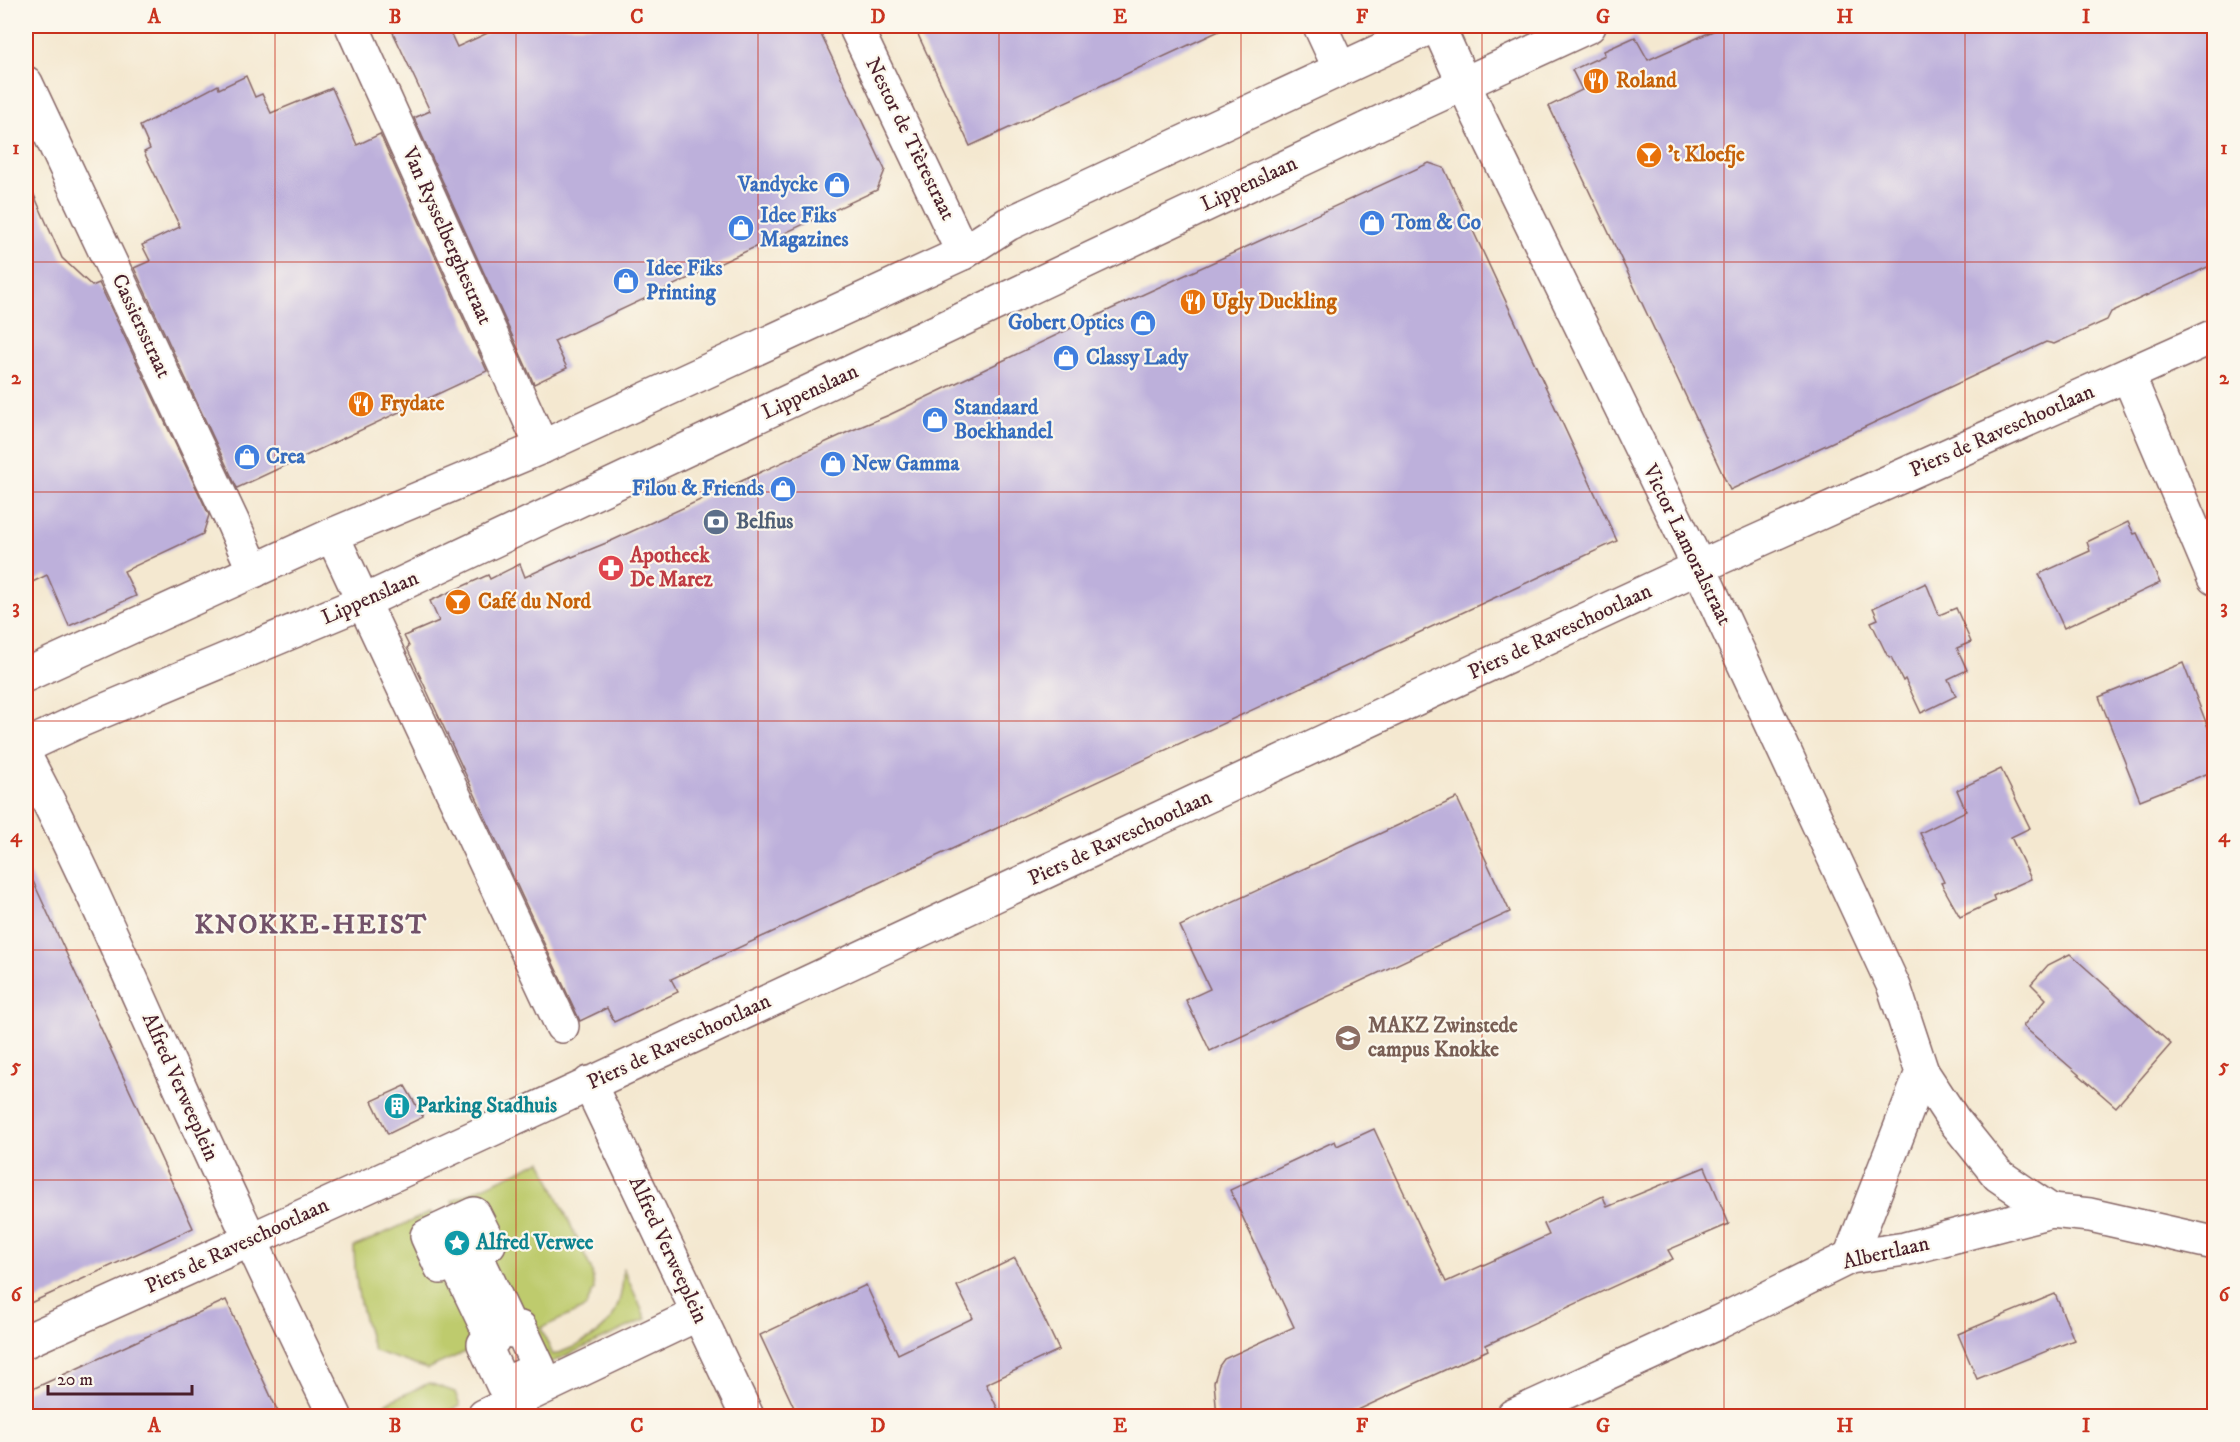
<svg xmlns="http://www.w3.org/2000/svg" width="2240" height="1442" font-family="'IM FELL DW Pica',serif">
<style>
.green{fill:#becb6d;stroke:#84754c;stroke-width:1.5}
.building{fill:#bdb0db}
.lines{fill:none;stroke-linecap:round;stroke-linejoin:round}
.street-casing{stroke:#866565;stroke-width:36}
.secondary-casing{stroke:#866565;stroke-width:36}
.street{stroke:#fff;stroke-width:33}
.secondary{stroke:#fff;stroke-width:33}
.grid{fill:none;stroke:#c8321e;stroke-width:1.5;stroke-opacity:0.55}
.labels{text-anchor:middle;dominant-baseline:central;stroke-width:4.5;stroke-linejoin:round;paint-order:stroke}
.food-label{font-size:21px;font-weight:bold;fill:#c56008;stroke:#fbf7ec;text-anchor:start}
.street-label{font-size:21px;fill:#4a1f2b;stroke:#fbf7ec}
.shop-label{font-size:21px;font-weight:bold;fill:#366cbe;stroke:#fbf7ec;text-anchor:start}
.service-label{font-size:21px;font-weight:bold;fill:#4e5e75;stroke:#fbf7ec;text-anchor:start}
.health-label{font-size:21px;font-weight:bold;fill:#be3a42;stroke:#fbf7ec;text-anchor:start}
.education-label{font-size:21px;font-weight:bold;fill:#785e54;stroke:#fbf7ec;text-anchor:start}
.culture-label{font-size:21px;font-weight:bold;fill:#0d838f;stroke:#fbf7ec;text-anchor:start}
.district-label{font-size:27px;font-weight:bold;letter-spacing:1.5px;fill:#725269;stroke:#fbf7ec}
.neatline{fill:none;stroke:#c8321e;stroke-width:2}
.grid-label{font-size:20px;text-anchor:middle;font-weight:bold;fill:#c8321e}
</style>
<rect width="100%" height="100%" fill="#fbf7ec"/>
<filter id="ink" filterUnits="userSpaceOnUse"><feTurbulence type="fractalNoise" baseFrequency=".0167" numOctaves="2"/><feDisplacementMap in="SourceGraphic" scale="12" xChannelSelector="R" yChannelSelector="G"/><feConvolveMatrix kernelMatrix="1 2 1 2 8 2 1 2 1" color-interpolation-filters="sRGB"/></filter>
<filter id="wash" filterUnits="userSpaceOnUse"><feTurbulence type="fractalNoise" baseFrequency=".008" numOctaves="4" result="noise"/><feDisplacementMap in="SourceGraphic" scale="24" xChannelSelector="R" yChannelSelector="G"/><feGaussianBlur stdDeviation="1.35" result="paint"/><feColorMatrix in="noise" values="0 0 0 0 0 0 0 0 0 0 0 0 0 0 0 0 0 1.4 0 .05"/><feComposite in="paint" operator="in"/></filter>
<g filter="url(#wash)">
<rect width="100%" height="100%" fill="#f4e8d0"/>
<g class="green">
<path d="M541,1161L592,1271L594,1289L585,1308L541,1328L553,1355C600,1339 624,1321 623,1268L646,1319L539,1368L452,1201Z"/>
<path d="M431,1212L493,1340L427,1369L374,1351C361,1312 355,1288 354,1247Z"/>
<path d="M429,1383L455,1392L460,1406L438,1416H388L384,1404Z"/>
</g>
<g id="blocks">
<g class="building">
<path d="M390,26H447L457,47L503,26H817L885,170L877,190L554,341L567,368L534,384L414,118L430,111Z"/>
<path d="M914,26H1230L970,146Z"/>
<path d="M1724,26H2214V264L2111,312L2107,320L2054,344L2046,342L1730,490L1549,106L1582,90L1572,70L1605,55L1604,51L1635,37L1648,60Z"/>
<path d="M246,76L255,97L262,94L271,113L332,88L357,145L380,134L487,371L237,488L134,268L150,261L142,245L180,227L144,152L150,149L140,126L218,85L219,89Z"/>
<path d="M1429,163L1444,168L1617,541L671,979L678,992L614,1022L607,1008L580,1021L407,648L409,646L404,636L439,621L430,601L488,575L490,579L520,564L525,577L571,556L572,557L611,541L848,432L889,415L1107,311Z"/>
<path d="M26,177L62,258L92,286L99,283L209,515L203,534L124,571L136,596L69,626L47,575L26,585Z"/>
<path d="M2128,522L2134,534L2137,533L2160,583L2064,628L2039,574L2090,551L2087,542Z"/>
<path d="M1926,583L1939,615L1956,608L1971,642L1957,648L1967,670L1948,679L1956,696L1921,713L1905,679L1903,681L1891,657L1887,655L1871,622L1878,619L1873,608Z"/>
<path d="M2183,663L2214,743V771L2140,800L2099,697Z"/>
<path d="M2001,769L2030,828L2011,837L2031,879L1993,896L1995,901L1960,917L1941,883L1944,882L1920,833L1966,811L1957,790Z"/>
<path d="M1457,798L1510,912L1210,1051L1186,1000L1210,989L1180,926Z"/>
<path d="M26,866L193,1228L26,1305Z"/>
<path d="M2070,954L2171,1044L2116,1107L2023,1026L2046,999L2031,984L2048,965Z"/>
<path d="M405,1086L423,1117L388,1134L372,1101Z"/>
<path d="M1374,1129L1446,1282L1549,1235L1544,1224L1603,1196L1607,1207L1705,1167L1729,1224L1668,1250L1673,1259L1486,1345L1488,1350L1345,1416H1217L1214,1382L1219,1366L1224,1359L1294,1327L1230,1190L1335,1141L1337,1146Z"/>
<path d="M1015,1258L1059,1350L986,1384L1001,1416H798L760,1335L866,1285L898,1354L973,1318L957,1286Z"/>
<path d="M2055,1294L2074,1340L1977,1379L1958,1334Z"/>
<path d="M226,1300L280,1416H26V1392Z"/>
</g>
</g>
</g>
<g filter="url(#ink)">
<use href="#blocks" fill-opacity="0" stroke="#866565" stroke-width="1.5"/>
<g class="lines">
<defs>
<g id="street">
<path d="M352,26L542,447"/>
<path d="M855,26L963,253"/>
<path d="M1320,26L1340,69"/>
<path d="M1438,26L1478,115L1699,567L1894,987L1922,1072L1850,1257"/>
<path d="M26,83L233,523L254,571"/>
<path d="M2128,375L2214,578"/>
<path d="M332,535L562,1026"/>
<path d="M26,758C77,854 120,955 165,1054C220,1176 276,1296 335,1416"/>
<path d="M1922,1072L1953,1119L1998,1175L2051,1211"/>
<path d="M589,1083L747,1416"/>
<path d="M474,1214L489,1244L474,1251L512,1331L520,1328L539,1368L503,1385L484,1344L493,1340L455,1261L441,1267L427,1236Z"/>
<path d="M26,1341C586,1091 1138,826 1695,569C1868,490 2041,414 2214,336"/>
<path d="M484,1416L698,1314"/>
<path d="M1513,1416L1719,1322L1850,1257L1905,1249L2051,1211L2090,1215L2214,1243"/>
</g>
<g id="secondary">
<path d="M26,675L332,535L542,447L963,253L1008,224L1433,26"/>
<path d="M26,746L79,721L363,602L1398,114L1589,26"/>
</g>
</defs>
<use href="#street" class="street-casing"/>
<use href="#secondary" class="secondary-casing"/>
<use href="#street" class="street"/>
<use href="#secondary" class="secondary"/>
</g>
</g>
<path class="grid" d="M275,26V1416M516,26V1416M758,26V1416M999,26V1416M1241,26V1416M1482,26V1416M1724,26V1416M1965,26V1416M26,262H2214M26,492H2214M26,721H2214M26,950H2214M26,1180H2214"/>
<defs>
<symbol id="restaurant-disc" viewBox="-11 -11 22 22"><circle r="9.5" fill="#e8710a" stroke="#fbf7ec"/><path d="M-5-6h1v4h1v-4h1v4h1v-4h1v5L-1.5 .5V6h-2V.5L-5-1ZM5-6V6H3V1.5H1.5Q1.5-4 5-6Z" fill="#fff"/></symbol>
<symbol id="bar-disc" viewBox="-11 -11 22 22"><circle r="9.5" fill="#e8710a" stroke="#fbf7ec"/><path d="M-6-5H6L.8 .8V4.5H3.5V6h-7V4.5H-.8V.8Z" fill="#fff"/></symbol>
<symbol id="shop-disc" viewBox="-11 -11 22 22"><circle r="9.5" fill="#3f7fe0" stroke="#fbf7ec"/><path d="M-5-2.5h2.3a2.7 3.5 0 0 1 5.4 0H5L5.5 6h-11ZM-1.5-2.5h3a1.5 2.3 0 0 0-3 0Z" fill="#fff"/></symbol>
<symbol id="bank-disc" viewBox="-11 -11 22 22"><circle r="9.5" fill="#5c6f8a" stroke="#fbf7ec"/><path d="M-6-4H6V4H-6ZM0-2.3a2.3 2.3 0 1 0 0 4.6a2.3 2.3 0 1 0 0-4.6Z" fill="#fff"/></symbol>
<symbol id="pharmacy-disc" viewBox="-11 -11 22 22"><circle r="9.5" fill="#e0444e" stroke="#fbf7ec"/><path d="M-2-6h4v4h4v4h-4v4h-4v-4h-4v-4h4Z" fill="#fff"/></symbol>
<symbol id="school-disc" viewBox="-11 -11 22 22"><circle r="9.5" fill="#8d6e63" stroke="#fbf7ec"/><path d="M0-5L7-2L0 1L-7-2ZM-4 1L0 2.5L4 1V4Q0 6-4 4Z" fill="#fff"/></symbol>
<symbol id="building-disc" viewBox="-11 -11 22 22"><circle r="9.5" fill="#0f9aa8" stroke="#fbf7ec"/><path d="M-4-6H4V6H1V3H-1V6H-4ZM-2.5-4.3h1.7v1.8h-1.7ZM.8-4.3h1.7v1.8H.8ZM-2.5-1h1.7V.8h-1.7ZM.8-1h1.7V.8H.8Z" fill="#fff"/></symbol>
<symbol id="sight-disc" viewBox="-11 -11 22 22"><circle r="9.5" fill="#0f9aa8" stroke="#fbf7ec"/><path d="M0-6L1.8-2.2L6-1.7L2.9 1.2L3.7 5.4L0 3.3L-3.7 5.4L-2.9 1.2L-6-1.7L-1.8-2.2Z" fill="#fff"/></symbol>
</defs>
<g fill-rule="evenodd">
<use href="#restaurant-disc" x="1581" y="66" width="30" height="30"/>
<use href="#bar-disc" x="1634" y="140" width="30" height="30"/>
<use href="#shop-disc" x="822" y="170" width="30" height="30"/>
<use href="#shop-disc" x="1357" y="208" width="30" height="30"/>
<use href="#shop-disc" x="726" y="213" width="30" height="30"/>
<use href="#shop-disc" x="611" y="266" width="30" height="30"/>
<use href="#restaurant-disc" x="1178" y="287" width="30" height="30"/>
<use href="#shop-disc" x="1128" y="308" width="30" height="30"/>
<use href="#shop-disc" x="1051" y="343" width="30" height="30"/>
<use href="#restaurant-disc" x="346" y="389" width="30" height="30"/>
<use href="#shop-disc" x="920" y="405" width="30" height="30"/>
<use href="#shop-disc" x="232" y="442" width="30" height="30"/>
<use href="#shop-disc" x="818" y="449" width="30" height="30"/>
<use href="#shop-disc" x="768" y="474" width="30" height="30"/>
<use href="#bank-disc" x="701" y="507" width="30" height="30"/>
<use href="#pharmacy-disc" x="596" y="553" width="30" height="30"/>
<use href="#bar-disc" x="443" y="587" width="30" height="30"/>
<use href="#school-disc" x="1333" y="1023" width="30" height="30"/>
<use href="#building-disc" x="382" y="1091" width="30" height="30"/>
<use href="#sight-disc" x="442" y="1228" width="30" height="30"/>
</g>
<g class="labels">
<g class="food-label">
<text x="1616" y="81">Roland</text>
<text x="1668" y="155">'t Kloefje</text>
<text x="1212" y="302">Ugly Duckling</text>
<text x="380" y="404">Frydate</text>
<text x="478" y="602">Café du Nord</text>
</g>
<g class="street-label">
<text transform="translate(910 139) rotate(64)">Nestor de Tièrestraat</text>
<text transform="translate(1249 184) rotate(-25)">Lippenslaan</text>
<text transform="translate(447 236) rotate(66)">Van Rysselberghestraat</text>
<text transform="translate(141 326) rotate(65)">Cassiersstraat</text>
<text transform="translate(810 392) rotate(-25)">Lippenslaan</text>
<text transform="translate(2002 431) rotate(-24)">Piers de Raveschootlaan</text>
<text transform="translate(1687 545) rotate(64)">Victor Lamoralstraat</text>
<text transform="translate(370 598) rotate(-24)">Lippenslaan</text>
<text transform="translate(1560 632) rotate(-25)">Piers de Raveschootlaan</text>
<text transform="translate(1120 838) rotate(-25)">Piers de Raveschootlaan</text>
<text transform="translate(679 1042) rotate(-25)">Piers de Raveschootlaan</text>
<text transform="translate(180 1087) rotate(66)">Alfred Verweeplein</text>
<text transform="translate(237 1246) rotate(-25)">Piers de Raveschootlaan</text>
<text transform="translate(668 1250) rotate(65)">Alfred Verweeplein</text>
<text transform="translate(1886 1253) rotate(-13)">Albertlaan</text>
</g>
<g class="shop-label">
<text x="818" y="185" text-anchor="end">Vandycke</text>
<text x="760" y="216">Idee Fiks<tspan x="760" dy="24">Magazines</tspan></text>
<text x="1392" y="223">Tom &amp; Co</text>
<text x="646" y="269">Idee Fiks<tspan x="646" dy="24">Printing</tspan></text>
<text x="1124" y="323" text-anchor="end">Gobert Optics</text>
<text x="1086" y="358">Classy Lady</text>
<text x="954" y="408">Standaard<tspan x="954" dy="24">Boekhandel</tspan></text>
<text x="266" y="457">Crea</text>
<text x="852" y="464">New Gamma</text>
<text x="764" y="489" text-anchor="end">Filou &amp; Friends</text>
</g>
<g class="service-label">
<text x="736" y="522">Belfius</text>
</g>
<g class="health-label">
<text x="630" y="556">Apotheek<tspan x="630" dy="24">De Marez</tspan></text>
</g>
<g class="education-label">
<text x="1368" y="1026">MAKZ Zwinstede<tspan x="1368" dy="24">campus Knokke</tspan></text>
</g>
<g class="culture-label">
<text x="416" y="1106">Parking Stadhuis</text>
<text x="476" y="1243">Alfred Verwee</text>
</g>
<g class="district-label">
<text x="311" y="925">KNOKKE-HEIST</text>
</g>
</g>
<rect width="2240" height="1442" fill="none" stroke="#fbf7ec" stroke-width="66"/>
<path d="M48 1385v9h144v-9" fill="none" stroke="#4a1f2b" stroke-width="3"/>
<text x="57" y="1385" font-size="18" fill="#4a1f2b" stroke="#fbf7ec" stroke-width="4.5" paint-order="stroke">20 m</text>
<rect x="33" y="33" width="2174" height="1376" class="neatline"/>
<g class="grid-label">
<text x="154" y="23">A</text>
<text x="395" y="23">B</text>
<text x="637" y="23">C</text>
<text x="878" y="23">D</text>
<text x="1120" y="23">E</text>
<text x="1362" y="23">F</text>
<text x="1603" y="23">G</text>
<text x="1845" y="23">H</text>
<text x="2086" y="23">I</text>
<text x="16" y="154">1</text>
<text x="2224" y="154">1</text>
<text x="16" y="384">2</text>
<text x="2224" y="384">2</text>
<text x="16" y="613">3</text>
<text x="2224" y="613">3</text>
<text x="16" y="842">4</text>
<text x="2224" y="842">4</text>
<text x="16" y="1072">5</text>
<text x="2224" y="1072">5</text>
<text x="16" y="1301">6</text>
<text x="2224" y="1301">6</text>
<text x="154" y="1432">A</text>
<text x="395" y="1432">B</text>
<text x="637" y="1432">C</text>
<text x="878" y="1432">D</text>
<text x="1120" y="1432">E</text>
<text x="1362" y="1432">F</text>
<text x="1603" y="1432">G</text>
<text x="1845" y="1432">H</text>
<text x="2086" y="1432">I</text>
</g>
</svg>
